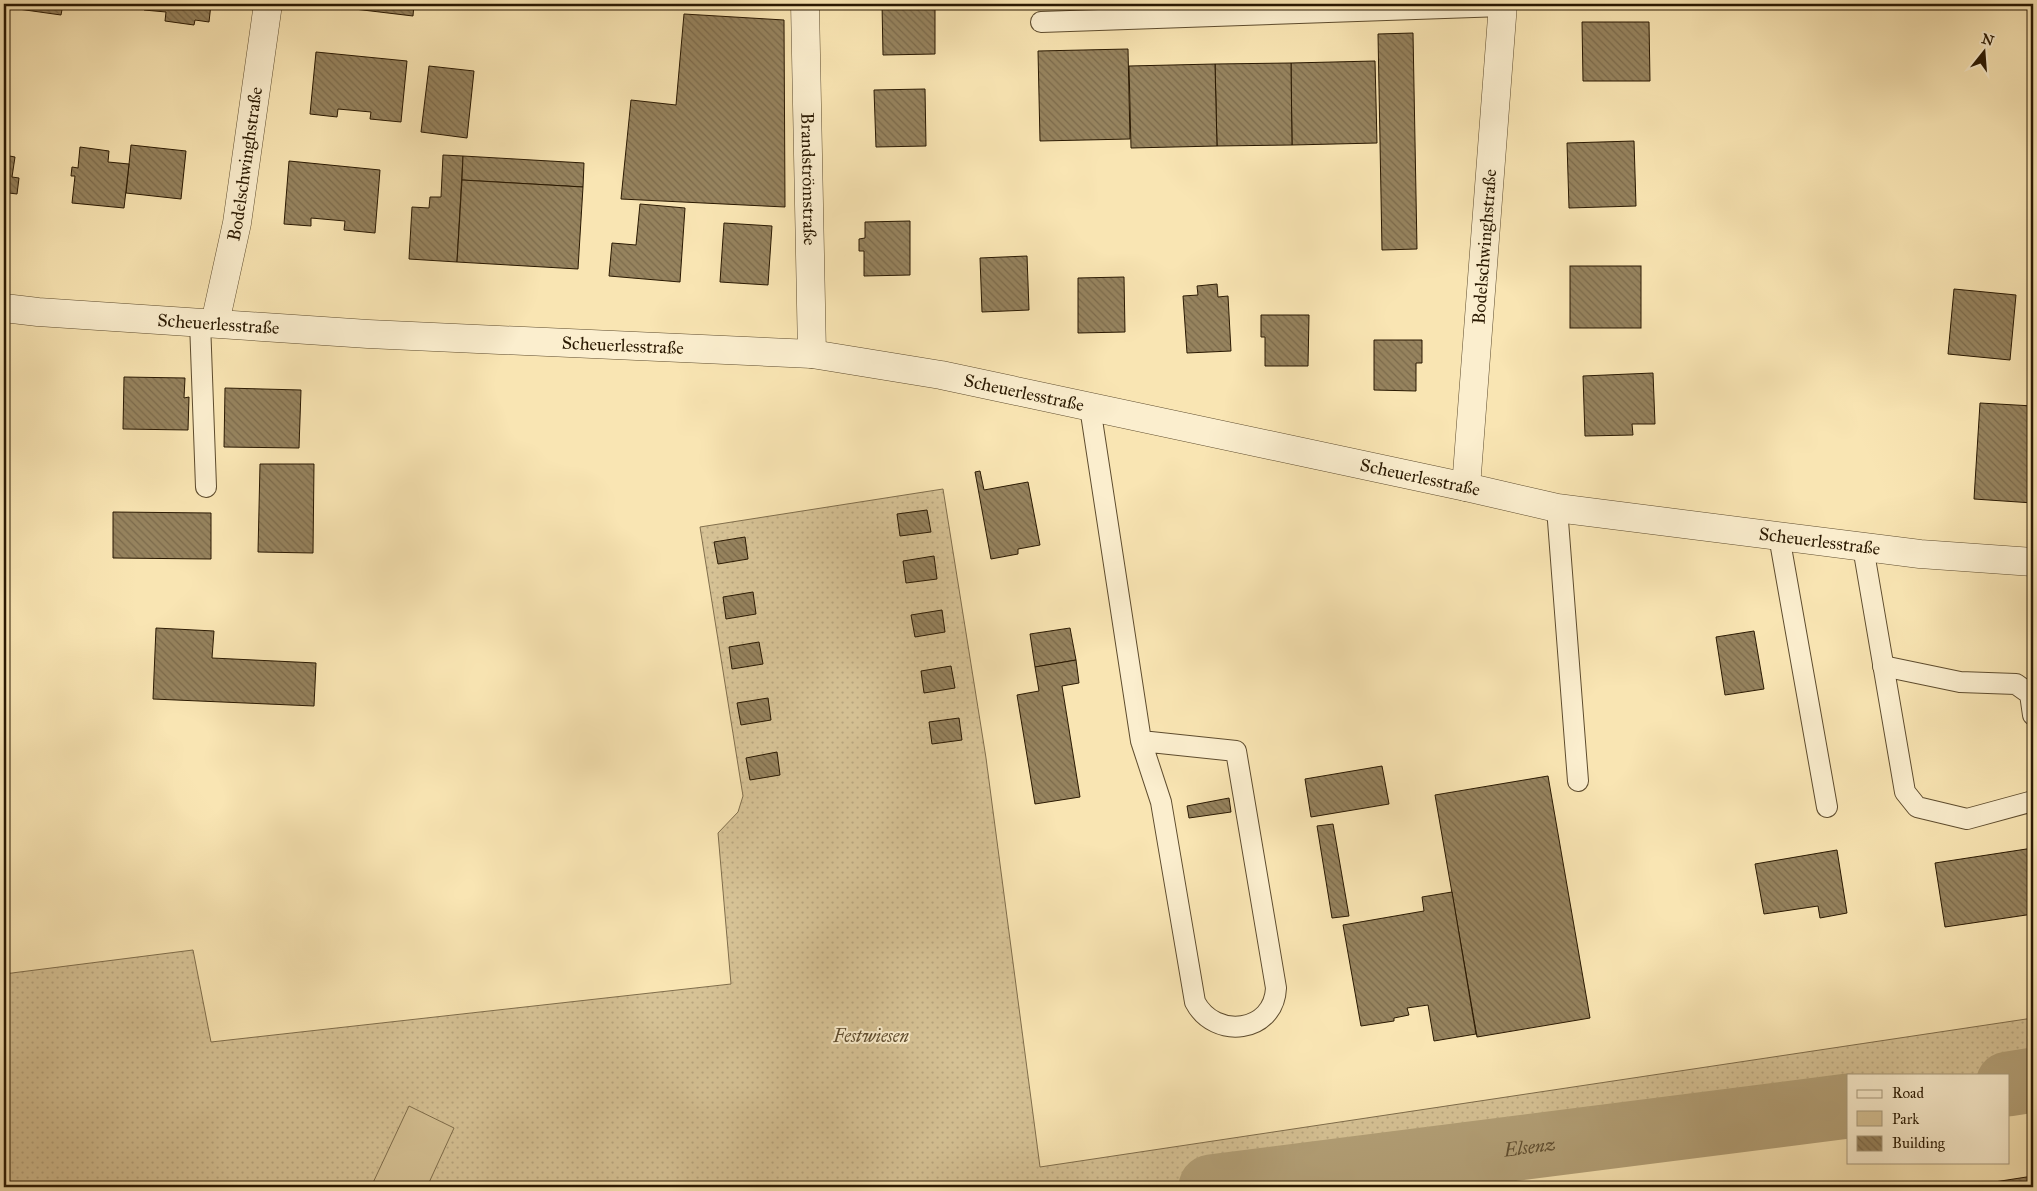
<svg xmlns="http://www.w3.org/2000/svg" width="2037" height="1191" font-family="'IM FELL Great Primer',serif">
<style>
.green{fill:url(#green-dots);stroke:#806e4c}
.pitch{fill:#d6c295;stroke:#806e4c}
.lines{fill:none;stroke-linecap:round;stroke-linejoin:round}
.river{stroke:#b3a077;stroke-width:65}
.building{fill:url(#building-back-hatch);stroke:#2a1902}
.service-casing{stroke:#5e4c2e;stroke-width:22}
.minor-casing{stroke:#5e4c2e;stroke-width:29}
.service{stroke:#fbeece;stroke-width:20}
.minor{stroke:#fbeece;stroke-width:28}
.labels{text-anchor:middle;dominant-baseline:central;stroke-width:4;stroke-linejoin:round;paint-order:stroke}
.street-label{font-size:18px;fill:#2a1902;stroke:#fbeece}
.park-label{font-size:18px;font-style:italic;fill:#5e4c2e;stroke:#fbeece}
.water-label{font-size:19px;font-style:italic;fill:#614f31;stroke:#fbeece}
</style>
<defs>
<pattern id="green-dots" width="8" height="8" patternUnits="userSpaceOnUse" patternTransform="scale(1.25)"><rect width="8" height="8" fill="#d6c295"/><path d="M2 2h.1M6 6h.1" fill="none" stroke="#b8a67f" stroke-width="1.8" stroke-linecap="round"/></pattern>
<pattern id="building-back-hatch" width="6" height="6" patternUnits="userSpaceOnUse" patternTransform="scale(1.25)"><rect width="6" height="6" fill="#96835e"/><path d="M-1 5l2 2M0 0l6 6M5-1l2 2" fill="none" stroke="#7b6a4b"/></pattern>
</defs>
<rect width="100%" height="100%" fill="#f9e5b3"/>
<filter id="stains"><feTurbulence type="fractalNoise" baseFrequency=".004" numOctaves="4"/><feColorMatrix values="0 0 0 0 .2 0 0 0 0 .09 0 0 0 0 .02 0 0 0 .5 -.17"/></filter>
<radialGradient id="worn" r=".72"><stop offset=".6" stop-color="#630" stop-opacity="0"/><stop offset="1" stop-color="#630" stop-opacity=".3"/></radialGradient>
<path class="green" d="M943,489L986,758L1040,1167L2033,1018V1109L2008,1112V1075H1848V1133L1444,1187H4V974L193,950L211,1042L731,984L718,833L738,812L743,796L700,527Z"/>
<path class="pitch" d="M409,1106L454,1128L427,1187H371Z"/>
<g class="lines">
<g class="river">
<path d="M2008,1084L2033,1080"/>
<path id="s1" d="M1211,1187L1848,1106"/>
</g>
</g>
<g class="building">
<path d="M4,4H63L61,15L4,7Z"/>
<path d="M145,4H211L209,22L195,20L194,25L165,21L166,12L144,10Z"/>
<path d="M347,4H414L413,16L346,8Z"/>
<path d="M882,4H935V54L883,55Z"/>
<path d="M684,14L784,20L785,207L621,199L631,100L676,105Z"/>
<path d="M1582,22H1649L1650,81H1583Z"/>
<path d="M1413,33L1417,249L1382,250L1378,34Z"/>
<path d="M1128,49L1130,139L1040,141L1038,51Z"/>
<path d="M316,52L407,61L401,122L370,119L371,112L338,109L337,117L310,114Z"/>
<path d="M1375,61L1377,143L1292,145L1291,63Z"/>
<path d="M1291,63L1292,145L1217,146L1215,64Z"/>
<path d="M1215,64L1217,146L1131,148L1129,66Z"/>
<path d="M429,66L474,71L467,138L421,132Z"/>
<path d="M925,89L926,146L876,147L874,90Z"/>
<path d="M1634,141L1636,206L1569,208L1567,143Z"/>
<path d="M131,145L186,151L181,199L126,193Z"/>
<path d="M80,147L109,151L108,162L129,164L124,208L72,203L75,176H71L72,167L78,168Z"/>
<path d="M4,155L15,157L12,177L19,178L17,194L9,193L6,216H4Z"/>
<path d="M443,155L463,156L457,262L409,259L412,207L429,208L430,197H441Z"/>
<path d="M463,156L584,163L583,187L462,180Z"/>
<path d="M289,161L380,170L375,233L344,230L345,221L311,218V226L284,224Z"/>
<path d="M462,180L583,187L578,269L457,262Z"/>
<path d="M640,204L685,208L680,282L609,276L612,243L636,245Z"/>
<path d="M910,221V275L864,276V251H859V239L865,238V222Z"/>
<path d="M724,223L772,226L768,285L720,282Z"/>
<path d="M1027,256L1029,310L982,312L980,258Z"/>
<rect x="1570" y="266" width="71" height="62"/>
<path d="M1124,277L1125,332L1078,333V278Z"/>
<path d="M1217,284L1218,297L1228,296L1231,351L1187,353L1183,296L1198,295L1197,286Z"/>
<path d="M1954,289L2016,295L2010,360L1948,354Z"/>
<path d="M1261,315H1309L1308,366H1265V337H1261Z"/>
<path d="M1374,340H1422V363H1416V391L1374,390Z"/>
<path d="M1653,373L1655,424H1632L1633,435L1585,436L1583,376Z"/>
<path d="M124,377L185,378L184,398L189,397L188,430L123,429Z"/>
<path d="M225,388L301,390L299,448L224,447Z"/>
<path d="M1980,403L2033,406V503L1974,499Z"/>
<path d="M260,464H314L313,553L258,552Z"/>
<path d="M980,471L984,490L1028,482L1040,545L1018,549V554L991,559L975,472Z"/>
<path d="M927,510L931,532L900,536L897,514Z"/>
<path d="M113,512L211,513V559L113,558Z"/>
<path d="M745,537L748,559L718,564L714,542Z"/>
<path d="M934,556L937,579L906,583L903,561Z"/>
<path d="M753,592L756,614L726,619L723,597Z"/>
<path d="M942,610L945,632L915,637L911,615Z"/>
<path d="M156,628L214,631L212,658L316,663L314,706L153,699Z"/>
<path d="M1070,628L1076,660L1035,667L1030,634Z"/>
<path d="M1754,631L1764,689L1725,695L1716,637Z"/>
<path d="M759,642L763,664L732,669L729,647Z"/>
<path d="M1076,660L1079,683L1062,686L1080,797L1035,804L1017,695L1039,691L1035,667Z"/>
<path d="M951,666L955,688L924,693L921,671Z"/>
<path d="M768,698L771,720L741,725L737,703Z"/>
<path d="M959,718L962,740L932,744L929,722Z"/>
<path d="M777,752L780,775L750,780L746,758Z"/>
<path d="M1382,766L1389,804L1311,817L1305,779Z"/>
<path d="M1548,776L1590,1018L1477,1037L1435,795Z"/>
<path d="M1229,798L1231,812L1189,818L1187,806Z"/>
<path d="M1333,824L1349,916L1332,918L1317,826Z"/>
<path d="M2033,848V914L1945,927L1935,863Z"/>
<path d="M1837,850L1847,913L1820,918L1818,906L1764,914L1755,864Z"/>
<path d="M1452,892L1476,1034L1434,1041L1428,1005L1407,1008L1409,1015L1394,1018V1021L1361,1026L1343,925L1424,911L1422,897Z"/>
<path d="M2033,1176V1187H1962Z"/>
</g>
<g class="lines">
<defs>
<g id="service">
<path d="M1041,22L1503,6"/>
<path d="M200,322L206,487"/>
<path d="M1090,407L1141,741L1161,802L1195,1002C1215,1040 1274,1033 1276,988L1236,751L1141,741"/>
<path d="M1557,508L1578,781"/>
<path d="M1779,536L1827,807"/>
<path d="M1863,547L1905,792L1917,807L1967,819L2033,801"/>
<path d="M1883,666L1960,682L2016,684L2030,694L2033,715"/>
</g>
<g id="minor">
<path id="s2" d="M805,4L812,354"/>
<path id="s3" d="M4,308L38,312L368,334L812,354L941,375L1466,487L1557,508L1920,554L2033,562"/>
<path id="s4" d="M215,323L237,223L268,4"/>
<path id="s5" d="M1466,487L1503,4"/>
</g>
</defs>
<use href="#service" class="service-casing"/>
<use href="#minor" class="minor-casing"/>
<use href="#service" class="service"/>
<use href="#minor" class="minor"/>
</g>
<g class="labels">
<g class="street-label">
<text stroke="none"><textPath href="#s4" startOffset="162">Bodelschwinghstraße</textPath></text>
<text stroke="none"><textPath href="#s2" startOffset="175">Brandströmstraße</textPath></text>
<text stroke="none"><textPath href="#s5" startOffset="241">Bodelschwinghstraße</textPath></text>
<text stroke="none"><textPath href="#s3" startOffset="215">Scheuerlesstraße</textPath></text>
<text stroke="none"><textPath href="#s3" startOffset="620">Scheuerlesstraße</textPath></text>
<text stroke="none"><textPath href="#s3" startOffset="1025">Scheuerlesstraße</textPath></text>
<text stroke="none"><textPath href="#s3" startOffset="1430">Scheuerlesstraße</textPath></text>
<text stroke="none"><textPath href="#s3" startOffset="1835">Scheuerlesstraße</textPath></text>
</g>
<g class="park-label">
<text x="871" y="1036">Festwiesen</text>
</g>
<g class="water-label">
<text stroke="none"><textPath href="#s1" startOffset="321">Elsenz</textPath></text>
</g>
</g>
<rect width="2037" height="1191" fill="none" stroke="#f9e5b3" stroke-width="20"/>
<rect x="5" y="5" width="2027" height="1181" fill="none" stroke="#2a1902" stroke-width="2.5"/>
<rect x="10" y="10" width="2017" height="1171" fill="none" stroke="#2a1902"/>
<rect x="1847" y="1074" width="162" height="90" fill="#fbeece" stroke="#a7997c"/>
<rect x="1857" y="1090" width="25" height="8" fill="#fbeece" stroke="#a7997c"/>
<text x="1892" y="1098" font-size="15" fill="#2a1902">Road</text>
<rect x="1857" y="1111" width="25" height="15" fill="#d6c295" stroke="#a7997c"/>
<text x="1892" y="1124" font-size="15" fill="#2a1902">Park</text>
<rect x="1857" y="1136" width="25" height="15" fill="url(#building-back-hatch)" stroke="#a7997c"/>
<text x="1892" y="1148" font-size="15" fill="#2a1902">Building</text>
<g transform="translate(1984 52) rotate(17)" stroke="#fbeece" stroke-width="4" paint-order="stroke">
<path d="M0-4L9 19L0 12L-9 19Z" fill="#2a1902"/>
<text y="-8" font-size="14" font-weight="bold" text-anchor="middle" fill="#2a1902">N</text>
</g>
<rect width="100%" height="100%" filter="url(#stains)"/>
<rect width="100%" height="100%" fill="url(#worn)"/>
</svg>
